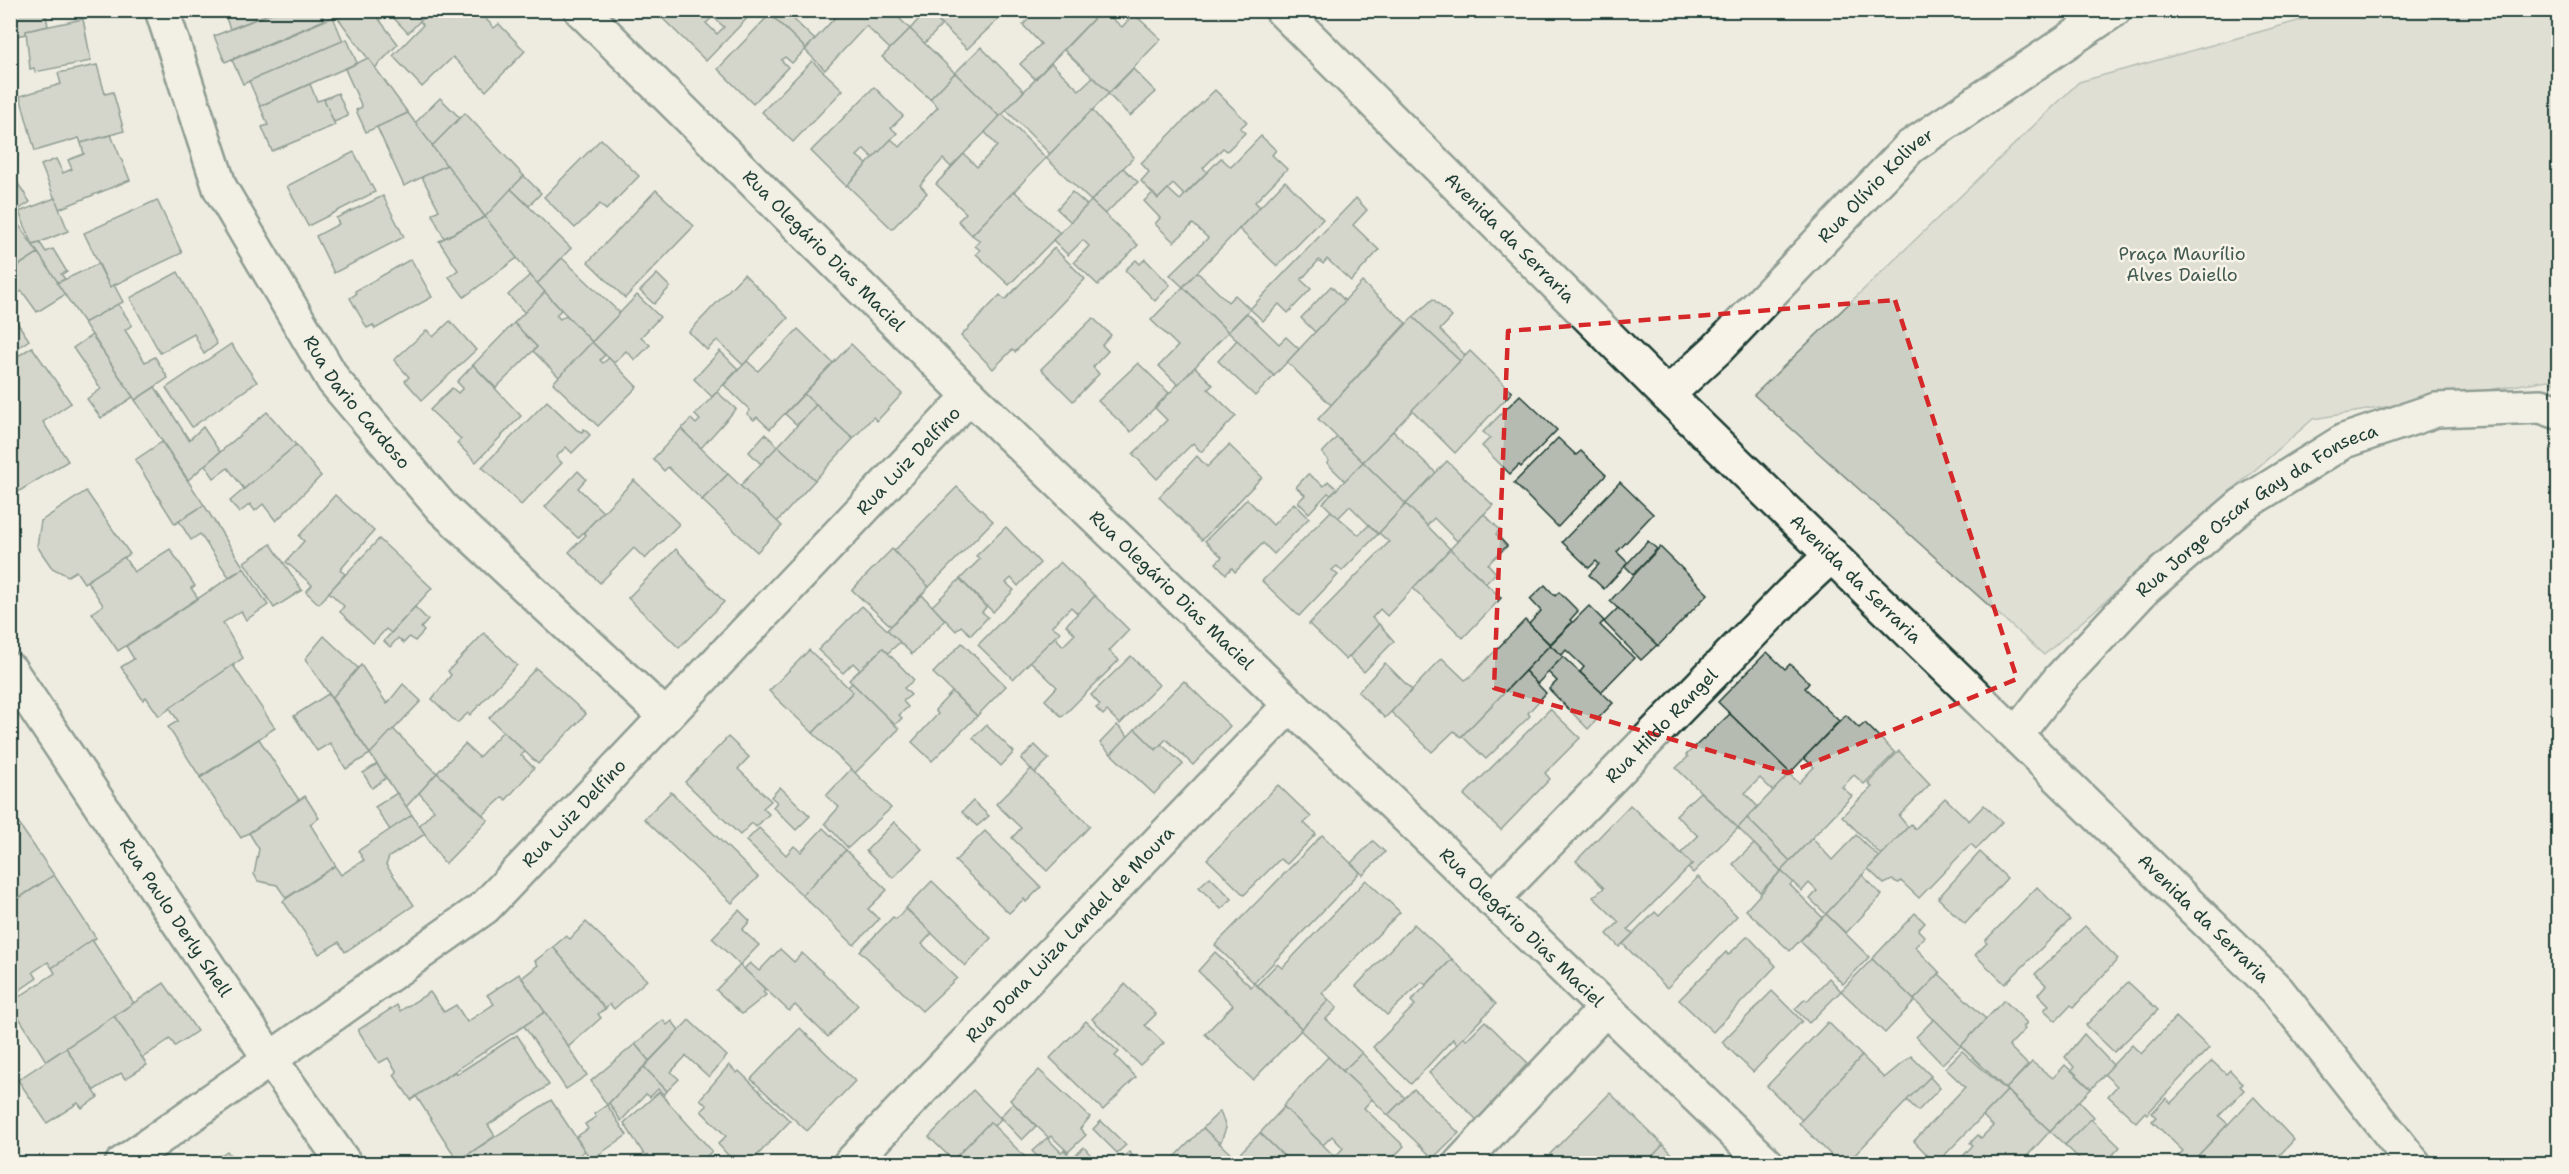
<svg xmlns="http://www.w3.org/2000/svg" width="2569" height="1174" font-family="'Shantell Sans',sans-serif">
<style>
.green{fill:#cccfc4;stroke:#76867c;stroke-width:1.5}
.building{fill:#b5bbb0;stroke:#1f3d34;stroke-width:1.5;fill-rule:evenodd}
.lines{fill:none;stroke-linecap:round;stroke-linejoin:round}
.minor-casing{stroke:#1f3d34;stroke-width:38}
.secondary-casing{stroke:#1f3d34;stroke-width:38}
.minor{stroke:#f7f3e8;stroke-width:33}
.secondary{stroke:#f7f3e8;stroke-width:33}
.marked{fill:none;stroke:#d62828;stroke-width:4.5;stroke-dasharray:12 8;stroke-linejoin:round}
.labels{text-anchor:middle;dominant-baseline:central;stroke-width:5;stroke-linejoin:round;paint-order:stroke}
.street-label{font-size:18px;fill:#1f3d34;stroke:#f7f3e8}
.park-label{font-size:18px;fill:#425a51;stroke:#f7f3e8}
</style>
<rect width="100%" height="100%" fill="#eeece1"/>
<filter id="ink" filterUnits="userSpaceOnUse"><feTurbulence type="fractalNoise" baseFrequency=".0167" numOctaves="2"/><feDisplacementMap in="SourceGraphic" scale="12" xChannelSelector="R" yChannelSelector="G"/><feConvolveMatrix kernelMatrix="1 2 1 2 8 2 1 2 1" color-interpolation-filters="sRGB"/></filter>
<g filter="url(#ink)">
<path class="green" d="M2334,11H2558V385L2548,380L2313,419L2044,655L1754,395L2079,82Z"/>
<g class="building">
<path d="M45,10L48,26L26,31L27,34L10,37V11Z"/>
<path d="M223,10H279L230,29Z"/>
<path d="M279,10H320L324,20L225,62L214,36Z"/>
<path d="M332,10L368,13L372,10L398,44L375,68Z"/>
<path d="M386,10H431L408,33Z"/>
<path d="M431,10H478L494,28L499,24L525,51L486,91L453,57L422,87L393,56L423,25L420,21Z"/>
<path d="M654,10H755L706,61ZM713,17L724,27L717,34L706,23Z"/>
<path d="M779,10H784L815,40L806,49L773,17Z"/>
<path d="M842,10H891L910,29L890,49L866,26L825,70L805,50Z"/>
<path d="M932,10L941,19L938,21L942,25L924,44L910,29L927,10Z"/>
<path d="M949,10H1008L967,49L938,21Z"/>
<path d="M1037,10H1102L1035,79L1020,64L1041,44L1023,25Z"/>
<path d="M1102,10L1122,27L1134,14L1161,39L1109,93L1064,50Z"/>
<path d="M770,14L806,49L792,63L785,57L781,60L788,67L753,104L718,69Z"/>
<path d="M333,17L343,41L243,84L232,60Z"/>
<path d="M83,19L91,61L35,72L34,68L30,69L26,31Z"/>
<path d="M910,29L955,73L930,99L882,57Z"/>
<path d="M347,39L357,63L260,106L249,81Z"/>
<path d="M981,47L1024,91L1000,117L955,73Z"/>
<path d="M368,58L408,113L366,132L356,110L362,107L345,69Z"/>
<path d="M812,61L843,90L793,142L762,112Z"/>
<path d="M1051,63L1079,90L1093,77L1109,93L1050,154L1006,110Z"/>
<path d="M97,65L105,94L113,92L124,131L81,143L79,138L35,151L20,96L61,84L58,73Z"/>
<path d="M1133,69L1156,92L1130,116L1108,94Z"/>
<path d="M955,73L1000,117L951,167L943,159L920,185L927,193L892,229L847,185L891,139L900,147L938,107L930,99Z"/>
<path d="M310,84L317,101L324,99L335,125L272,151L262,127L268,125L260,106Z"/>
<path d="M874,87L903,116L891,128L897,133L873,158L864,149L857,156L867,164L846,186L811,151Z"/>
<path d="M1215,90L1247,122L1240,128L1245,133L1227,151L1223,148L1203,168L1207,172L1184,195L1173,184L1158,199L1141,181L1149,172L1141,163Z"/>
<path d="M338,93L348,116L334,122L324,99Z"/>
<path d="M440,98L460,118L432,146L415,123Z"/>
<path d="M1092,110L1134,157L1091,201L1046,158Z"/>
<path d="M408,113L447,165L404,186L377,127Z"/>
<path d="M465,113L524,176L485,217L432,146Z"/>
<path d="M1002,114L1046,158L972,235L958,221L966,213L936,184L964,154L977,167L997,146L985,132Z"/>
<path d="M111,135L130,180L59,209L41,165L56,159L63,173L72,169L68,160L84,154L81,143Z"/>
<path d="M1261,136L1276,150L1272,155L1287,169L1255,202L1260,207L1183,287L1170,275L1208,238L1193,224L1174,242L1155,224L1160,218L1144,201L1153,193L1158,199L1168,189L1180,200L1221,158L1231,167Z"/>
<path d="M601,139L639,176L606,210L600,204L575,228L544,197Z"/>
<path d="M354,152L375,192L308,226L287,186Z"/>
<path d="M447,165L485,217L444,238L432,214L439,210L422,177Z"/>
<path d="M1123,168L1138,182L1105,214L1091,201Z"/>
<path d="M13,176L30,202L12,214L10,178Z"/>
<path d="M524,176L541,193L529,206L511,189Z"/>
<path d="M1285,181L1323,219L1277,266L1239,229Z"/>
<path d="M511,189L571,248L537,284L485,217Z"/>
<path d="M656,190L694,226L625,298L588,262Z"/>
<path d="M1014,191L1060,233L1009,285L976,254L980,250L975,246L980,241L972,235Z"/>
<path d="M1072,192L1087,205L1071,222L1057,209Z"/>
<path d="M383,196L404,237L334,273L316,236L339,224L336,218Z"/>
<path d="M55,198L68,231L33,245L19,212Z"/>
<path d="M1356,198L1367,210L1353,225L1379,250L1351,281L1327,259L1323,264L1319,260L1301,280L1311,289L1288,313L1279,304L1263,321L1250,309Z"/>
<path d="M157,200L182,253L110,287L84,233Z"/>
<path d="M1091,201L1138,245L1098,285L1074,262L1089,246L1083,240L1068,255L1053,240Z"/>
<path d="M10,212L38,253L15,268L10,261Z"/>
<path d="M485,217L517,258L464,297L449,277L458,270L439,241Z"/>
<path d="M40,243L46,252L53,249L67,272L61,274L65,279L57,283L33,245Z"/>
<path d="M1054,248L1085,279L1015,352L1012,350L993,369L961,336L1000,295L1005,300Z"/>
<path d="M38,253L66,294L37,312L22,291L10,298V271Z"/>
<path d="M562,258L620,313L592,342L537,284Z"/>
<path d="M411,259L432,297L375,329L373,325L367,328L350,298L356,294L355,291Z"/>
<path d="M1145,259L1170,285L1155,301L1125,270L1136,260L1140,264Z"/>
<path d="M98,264L110,287L114,285L123,302L84,323L57,283Z"/>
<path d="M178,272L217,344L204,354L194,334L160,353L130,298Z"/>
<path d="M1197,272L1228,302L1235,295L1250,309L1228,332L1183,287Z"/>
<path d="M657,274L670,287L654,304L640,291Z"/>
<path d="M744,274L788,318L743,365L717,340L707,350L689,332Z"/>
<path d="M530,275L545,292L525,313L508,295Z"/>
<path d="M1362,282L1406,323L1331,405L1287,362Z"/>
<path d="M1331,286L1345,301L1315,332L1301,318Z"/>
<path d="M1183,287L1228,332L1178,385L1159,366L1178,346L1151,320Z"/>
<path d="M545,292L561,310L556,315L560,319L566,315L592,342L559,377L533,351L537,347L514,323Z"/>
<path d="M637,295L660,317L641,337L650,345L635,360L626,351L614,363L592,342Z"/>
<path d="M1433,299L1452,317L1440,330L1465,355L1460,361L1413,317Z"/>
<path d="M118,304L132,325L125,330L145,362L155,357L168,378L135,400L84,323Z"/>
<path d="M10,312L29,340L10,353Z"/>
<path d="M1247,313L1279,344L1286,337L1299,349L1274,376L1228,332Z"/>
<path d="M1413,317L1460,361L1363,462L1318,419Z"/>
<path d="M1093,318L1111,335L1102,345L1108,351L1093,367L1099,374L1073,401L1041,369Z"/>
<path d="M450,321L476,350L422,400L405,381L409,377L394,360L427,330L433,337Z"/>
<path d="M514,323L537,347L496,388L473,365Z"/>
<path d="M798,329L833,363L770,429L757,417L754,420L747,414L750,410L724,385L747,361L758,371Z"/>
<path d="M92,335L133,397L101,418L87,399L101,389L73,348Z"/>
<path d="M1237,340L1274,376L1255,396L1218,361Z"/>
<path d="M592,342L605,355L600,360L603,363L609,358L637,387L598,426L553,383Z"/>
<path d="M231,344L257,382L192,427L166,388Z"/>
<path d="M851,344L902,394L877,421L873,417L853,439L804,394Z"/>
<path d="M32,347L71,403L43,422L68,461L10,497V361Z"/>
<path d="M720,351L738,369L712,397L694,379Z"/>
<path d="M1470,351L1512,392L1455,453L1412,410Z"/>
<path d="M1138,363L1169,393L1131,432L1098,401Z"/>
<path d="M473,365L521,416L476,462L457,443L461,439L430,410L452,388L458,393L463,388L457,382Z"/>
<path d="M1195,367L1213,385L1208,389L1236,416L1201,452L1193,443L1157,479L1133,454L1167,420L1155,408Z"/>
<path d="M155,387L189,440L203,427L220,452L188,480L135,400Z"/>
<path d="M717,392L736,409L701,448L681,429L691,419L696,424L700,420L695,415Z"/>
<path d="M804,394L816,405L797,425L785,414Z"/>
<path d="M1520,395L1557,430L1521,467L1519,465L1510,474L1482,446L1490,438L1483,432Z"/>
<path d="M547,401L577,430L582,432L584,429L590,435L572,453L566,447L556,457L562,463L521,505L482,467Z"/>
<path d="M816,405L853,439L815,480L778,446Z"/>
<path d="M267,412L296,445L244,489L228,468L214,478L205,465Z"/>
<path d="M681,429L728,474L702,500L668,467L664,471L653,459Z"/>
<path d="M1393,431L1436,473L1406,504L1363,462Z"/>
<path d="M765,434L778,446L761,464L749,452Z"/>
<path d="M1337,437L1363,462L1345,481L1327,463L1329,461L1322,453Z"/>
<path d="M1558,438L1576,455L1581,451L1606,475L1558,527L1514,483Z"/>
<path d="M162,442L204,505L175,524L135,460Z"/>
<path d="M296,445L321,476L276,521L263,504L255,511L250,504L239,513L230,501Z"/>
<path d="M1229,445L1262,477L1202,540L1159,497L1197,456L1207,467Z"/>
<path d="M778,446L815,480L777,522L740,486Z"/>
<path d="M1447,461L1493,505L1457,541L1434,518L1427,526L1406,504Z"/>
<path d="M1363,462L1406,504L1378,534L1350,506L1338,518L1323,503Z"/>
<path d="M578,471L586,479L578,488L603,512L578,538L545,507Z"/>
<path d="M728,474L782,526L757,552L702,500Z"/>
<path d="M1308,474L1324,486L1328,481L1337,489L1331,495L1328,493L1309,513L1298,502L1305,495L1296,487Z"/>
<path d="M634,480L679,524L645,559L634,548L600,583L569,552L586,535L584,532Z"/>
<path d="M1620,482L1653,514L1617,552L1628,563L1604,589L1589,575L1599,564L1596,561L1589,568L1562,542Z"/>
<path d="M957,487L993,521L929,587L893,552Z"/>
<path d="M86,491L130,554L84,583L76,571L68,576L52,568L37,546L41,521Z"/>
<path d="M335,495L374,531L340,570L345,574L319,604L306,592L312,585L286,562L304,541L299,536Z"/>
<path d="M1247,499L1273,525L1294,503L1309,518L1274,554L1263,543L1235,572L1232,568L1226,574L1216,563L1222,557L1205,541Z"/>
<path d="M1406,504L1450,549L1387,616L1380,609L1372,618L1379,624L1346,660L1309,624L1389,542L1379,533Z"/>
<path d="M204,505L244,568L229,577L200,534L191,540L179,521Z"/>
<path d="M1331,511L1359,535L1369,525L1378,534L1342,571L1337,566L1332,570L1338,575L1299,616L1262,581Z"/>
<path d="M1484,514L1500,530L1496,534L1507,546L1488,564L1496,573L1486,583L1450,549Z"/>
<path d="M1006,527L1040,563L1018,586L1011,578L1006,583L1014,590L993,612L960,579L980,559L976,556Z"/>
<path d="M379,539L432,588L391,633L386,629L373,643L340,612L344,606L329,592Z"/>
<path d="M1648,541L1657,549L1633,574L1625,566Z"/>
<path d="M271,544L302,590L274,608L244,562Z"/>
<path d="M1660,547L1708,594L1658,646L1610,601Z"/>
<path d="M170,549L195,586L191,588L198,598L118,651L92,613L103,605L87,581L124,557L134,572Z"/>
<path d="M676,549L724,602L679,648L628,598Z"/>
<path d="M892,549L929,587L891,626L852,590Z"/>
<path d="M1450,549L1501,598L1463,638L1413,588Z"/>
<path d="M1060,562L1095,596L1078,614L1071,607L1052,626L1060,632L1013,679L978,645Z"/>
<path d="M244,568L268,605L246,620L241,611L223,623L243,658L159,716L146,697L143,700L121,667L134,659L126,646Z"/>
<path d="M960,579L986,607L982,612L988,617L971,635L961,626L956,631L932,606Z"/>
<path d="M1545,585L1555,596L1559,592L1578,611L1570,620L1572,622L1550,644L1529,624L1541,611L1530,599Z"/>
<path d="M922,595L945,620L912,654L887,630Z"/>
<path d="M1095,596L1129,630L1109,651L1119,660L1062,717L1045,700L1057,687L1030,661L1055,637L1063,646L1075,634L1066,625Z"/>
<path d="M862,606L900,642L888,653L883,648L860,670L853,663L843,673L818,650Z"/>
<path d="M1589,606L1604,621L1600,625L1634,658L1601,692L1580,672L1584,667L1566,650L1562,655L1550,645Z"/>
<path d="M415,607L428,620L421,628L424,631L415,641L409,637L404,643L398,638L390,647L384,641Z"/>
<path d="M1618,608L1657,645L1641,660L1604,622Z"/>
<path d="M1525,620L1550,645L1461,737L1454,731L1432,752L1391,712L1442,658L1465,680L1471,676Z"/>
<path d="M1379,624L1394,641L1364,672L1349,657Z"/>
<path d="M484,633L517,665L470,715L468,713L457,723L432,699L451,675L448,671Z"/>
<path d="M324,636L358,668L332,698L305,659Z"/>
<path d="M962,643L1006,686L977,716L933,673Z"/>
<path d="M1550,645L1563,657L1537,684L1525,671Z"/>
<path d="M883,648L914,680L904,688L911,695L903,701L908,707L899,715L902,718L895,725L849,680Z"/>
<path d="M809,650L853,692L813,733L769,691Z"/>
<path d="M1767,652L1785,669L1790,664L1809,683L1805,688L1839,721L1790,773L1718,702Z"/>
<path d="M1131,656L1159,685L1120,724L1107,711L1103,715L1096,708L1100,705L1091,695Z"/>
<path d="M1563,657L1613,703L1588,729L1549,689L1557,681L1548,672Z"/>
<path d="M1385,663L1412,690L1385,718L1358,692Z"/>
<path d="M233,665L275,728L200,777L168,727L178,721L170,708Z"/>
<path d="M361,665L387,704L403,684L421,701L370,754L332,698Z"/>
<path d="M536,668L586,714L538,764L489,718Z"/>
<path d="M1525,671L1546,693L1528,713L1530,716L1486,759L1462,736Z"/>
<path d="M1184,681L1230,726L1193,765L1166,739L1156,750L1135,729Z"/>
<path d="M852,683L899,729L855,773L813,733L853,692L848,687Z"/>
<path d="M952,692L977,716L932,761L912,742L938,714L935,710Z"/>
<path d="M328,694L370,754L346,769L330,743L317,751L294,716Z"/>
<path d="M1550,709L1580,738L1545,773L1550,779L1501,830L1464,795Z"/>
<path d="M1730,714L1790,773L1773,791L1760,778L1745,793L1758,807L1738,828L1676,768L1688,757L1686,755Z"/>
<path d="M1846,715L1859,728L1865,723L1895,753L1864,784L1854,775L1842,787L1852,796L1790,861L1747,818L1789,774L1799,783L1814,767L1804,758Z"/>
<path d="M986,725L1014,752L1001,766L973,738Z"/>
<path d="M1117,725L1129,737L1111,754L1100,743Z"/>
<path d="M393,729L437,773L406,807L370,754Z"/>
<path d="M1135,729L1156,750L1161,744L1183,764L1154,794L1111,754Z"/>
<path d="M503,731L525,752L521,755L534,768L506,800L503,797L483,815L437,773L465,744L479,757Z"/>
<path d="M728,737L749,757L738,769L771,801L763,808L769,814L756,827L752,823L740,835L685,782Z"/>
<path d="M259,739L299,800L241,838L200,778Z"/>
<path d="M1035,745L1049,759L1035,773L1021,759Z"/>
<path d="M1899,751L1930,784L1899,816L1908,827L1881,855L1842,816L1872,787L1868,783Z"/>
<path d="M377,764L386,778L372,788L363,773Z"/>
<path d="M851,769L891,808L848,848L825,823L839,807L826,796Z"/>
<path d="M1031,769L1090,826L1047,871L1012,838L1021,828L996,804Z"/>
<path d="M437,773L488,820L445,864L419,826L434,810L419,793Z"/>
<path d="M1278,785L1311,817L1304,823L1316,834L1287,864L1280,859L1244,895L1207,859Z"/>
<path d="M780,787L810,816L796,830L773,807L777,802L771,797Z"/>
<path d="M671,792L758,877L732,903L644,819Z"/>
<path d="M1700,792L1738,828L1693,873L1688,868L1692,864L1681,853L1698,836L1676,815Z"/>
<path d="M397,793L412,815L390,830L375,807Z"/>
<path d="M305,796L319,818L310,824L336,866L286,898L277,885L258,881L254,874L259,849L249,833Z"/>
<path d="M1945,798L1969,821L1984,805L2002,822L1976,849L1971,844L1919,898L1901,881L1899,883L1892,880L1884,884L1868,869L1908,827L1911,824L1915,829Z"/>
<path d="M973,801L989,816L977,826L962,812Z"/>
<path d="M1630,805L1692,864L1628,929L1633,934L1619,947L1607,934L1619,922L1593,897L1604,888L1576,861Z"/>
<path d="M12,814L54,875L10,904V815Z"/>
<path d="M412,815L425,834L389,857L386,865L414,905L345,952L339,942L319,954L283,901L335,866L341,875L364,860L358,851Z"/>
<path d="M1747,818L1790,861L1781,871L1738,828Z"/>
<path d="M894,822L922,849L893,878L866,851Z"/>
<path d="M759,828L786,855L794,846L801,852L823,828L846,850L802,895L746,841Z"/>
<path d="M985,831L1041,887L1026,902L1024,899L1009,913L955,861Z"/>
<path d="M1322,835L1360,872L1254,983L1215,945Z"/>
<path d="M1856,835L1879,857L1826,914L1810,899L1817,891L1809,883L1802,891L1781,871L1812,838L1832,860Z"/>
<path d="M1373,841L1385,852L1363,875L1351,863Z"/>
<path d="M1754,844L1781,871L1760,892L1733,864Z"/>
<path d="M846,850L887,890L868,909L879,919L854,945L802,895Z"/>
<path d="M1980,852L2007,878L1965,924L1938,898Z"/>
<path d="M1781,871L1793,882L1790,885L1822,917L1790,951L1746,910Z"/>
<path d="M54,875L96,938L52,968L48,962L33,972L37,978L11,996L10,904Z"/>
<path d="M1862,875L1882,895L1846,933L1826,914Z"/>
<path d="M1210,877L1232,899L1221,909L1199,887Z"/>
<path d="M1698,877L1737,916L1667,988L1623,944L1655,912L1659,916Z"/>
<path d="M1366,880L1400,912L1322,993L1329,1000L1302,1029L1257,985L1277,964L1282,968Z"/>
<path d="M932,881L991,938L965,966L906,908Z"/>
<path d="M2037,887L2070,920L2005,984L1975,955L1987,943L1985,941Z"/>
<path d="M906,909L932,933L922,944L957,978L922,1011L860,951L893,917L896,919Z"/>
<path d="M739,910L750,921L742,930L759,945L740,965L712,938Z"/>
<path d="M1915,913L1925,923L1918,930L1925,937L1915,947L1940,973L1914,1000L1872,959Z"/>
<path d="M1826,914L1869,957L1843,984L1800,941Z"/>
<path d="M586,922L647,980L614,1009L610,1004L605,1009L553,947L566,936L570,939Z"/>
<path d="M1414,924L1452,959L1426,985L1422,982L1387,1015L1356,986Z"/>
<path d="M2085,926L2118,959L2074,1007L2071,1005L2056,1021L2044,1010L2049,1005L2038,994L2046,985L2035,974Z"/>
<path d="M1748,936L1776,966L1713,1032L1679,1000L1726,952L1728,955Z"/>
<path d="M92,940L134,1003L46,1061L10,1003L55,973L52,968Z"/>
<path d="M553,947L605,1009L598,1014L601,1018L568,1047L522,978L538,965L535,961Z"/>
<path d="M780,949L794,962L802,953L858,1005L828,1037L795,1005L789,1011L744,969L750,963L759,971Z"/>
<path d="M1215,952L1251,987L1254,983L1302,1029L1253,1080L1205,1034L1233,1005L1198,971Z"/>
<path d="M1452,959L1496,1004L1457,1044L1453,1039L1411,1084L1373,1047L1415,1005L1411,1001Z"/>
<path d="M1872,959L1915,1001L1885,1033L1841,991Z"/>
<path d="M740,965L765,989L763,992L766,995L742,1014L716,990Z"/>
<path d="M519,974L545,1012L411,1100L394,1075L397,1072L388,1058L379,1063L358,1030L397,1005L400,1011L430,992L444,1012L456,1005L467,1022L494,1004L487,995Z"/>
<path d="M1939,974L1986,1019L1961,1046L1914,1000Z"/>
<path d="M1829,978L1841,991L1809,1023L1795,1009L1805,999L1807,1001Z"/>
<path d="M2128,982L2158,1010L2114,1052L2086,1025Z"/>
<path d="M164,983L197,1031L175,1046L170,1039L142,1058L114,1016Z"/>
<path d="M1125,984L1156,1014L1145,1025L1164,1043L1140,1065L1092,1019Z"/>
<path d="M1772,991L1802,1021L1753,1072L1722,1042Z"/>
<path d="M1329,1000L1337,1008L1326,1019L1362,1053L1343,1071L1300,1030Z"/>
<path d="M2004,1000L2027,1023L2023,1027L2025,1029L2009,1046L2028,1065L2006,1089L1961,1046Z"/>
<path d="M545,1012L587,1075L566,1089L524,1026Z"/>
<path d="M114,1016L147,1065L125,1079L121,1073L93,1091L66,1048Z"/>
<path d="M2176,1017L2209,1048L2147,1114L2145,1112L2136,1122L2108,1096L2117,1086L2104,1074L2132,1045L2141,1054Z"/>
<path d="M1934,1019L1961,1046L1942,1064L1916,1037Z"/>
<path d="M663,1020L667,1025L672,1021L679,1030L649,1061L635,1044Z"/>
<path d="M689,1020L727,1056L709,1077L686,1056L671,1072L679,1079L667,1091L644,1067Z"/>
<path d="M1086,1021L1119,1052L1115,1056L1136,1077L1103,1110L1050,1058Z"/>
<path d="M1485,1021L1528,1063L1477,1120L1429,1073L1464,1037L1466,1040Z"/>
<path d="M1828,1022L1862,1056L1802,1120L1767,1086Z"/>
<path d="M800,1028L855,1081L807,1131L751,1079Z"/>
<path d="M2084,1034L2113,1065L2091,1089L2072,1070L2074,1067L2065,1057Z"/>
<path d="M517,1035L549,1085L488,1125L495,1136L458,1161L416,1096L456,1071L457,1074Z"/>
<path d="M635,1044L649,1061L607,1105L591,1081Z"/>
<path d="M66,1048L98,1097L82,1108L78,1103L47,1123L18,1080Z"/>
<path d="M1962,1051L2007,1091L1936,1164L1914,1141L1965,1087L1945,1068Z"/>
<path d="M1362,1053L1405,1098L1388,1115L1343,1071Z"/>
<path d="M1862,1056L1884,1078L1911,1056L1931,1076L1846,1164H1840L1799,1123Z"/>
<path d="M1328,1057L1372,1099L1364,1108L1404,1146L1387,1164H1342L1335,1157L1343,1148L1332,1136L1323,1145L1283,1106Z"/>
<path d="M2212,1061L2226,1074L2230,1070L2243,1084L2240,1086L2244,1090L2219,1116L2228,1124L2190,1164H2186L2178,1156L2183,1151L2152,1121L2156,1117L2152,1113L2166,1098L2171,1103Z"/>
<path d="M2032,1062L2053,1078L2065,1065L2091,1089L2050,1131L2006,1089Z"/>
<path d="M729,1065L737,1073L739,1071L790,1121L749,1164H736L718,1144L726,1136L701,1111L707,1106L700,1099Z"/>
<path d="M644,1067L667,1091L664,1095L658,1089L650,1097L646,1094L621,1121L609,1103Z"/>
<path d="M1039,1070L1090,1117L1080,1129L1086,1135L1068,1152L1051,1136L1049,1138L1010,1100Z"/>
<path d="M1930,1077L1940,1088L1918,1111L1907,1100Z"/>
<path d="M1414,1089L1459,1133L1433,1158L1388,1115Z"/>
<path d="M973,1090L1001,1119L994,1126L990,1122L953,1160L929,1137Z"/>
<path d="M2007,1091L2050,1131L2020,1164H1956L1973,1145L1970,1143L1978,1135L1981,1138L1993,1126L1983,1116Z"/>
<path d="M659,1092L712,1151L699,1164H650L624,1123Z"/>
<path d="M1610,1093L1663,1145L1645,1164H1629L1624,1158L1618,1164H1559L1550,1154Z"/>
<path d="M2254,1097L2294,1140L2271,1164H2190Z"/>
<path d="M551,1100L585,1151L566,1164H460L458,1161Z"/>
<path d="M2079,1101L2094,1117L2065,1145L2050,1131Z"/>
<path d="M1013,1103L1036,1126L1022,1140L1000,1117Z"/>
<path d="M607,1105L627,1135L591,1160L576,1137L588,1129L585,1124L596,1117L594,1114Z"/>
<path d="M1284,1107L1323,1145L1342,1164H1292L1260,1133Z"/>
<path d="M1220,1111L1226,1128L1220,1144L1203,1128Z"/>
<path d="M2091,1119L2120,1147L2104,1164H2085L2065,1145Z"/>
<path d="M1101,1121L1126,1145L1117,1153L1093,1129Z"/>
<path d="M990,1122L1032,1164H957L953,1160Z"/>
<path d="M1203,1128L1234,1157L1227,1164H1168Z"/>
<path d="M1260,1133L1292,1164H1240L1235,1158Z"/>
<path d="M1047,1138L1061,1152L1064,1150L1072,1158L1084,1147L1098,1164H1045L1032,1151Z"/>
<path d="M1663,1145L1683,1164H1645Z"/>
<path d="M227,1151L236,1164H208Z"/>
<path d="M1129,1152L1141,1164H1116Z"/>
<path d="M1234,1157L1235,1158L1240,1164H1227Z"/>
<path d="M951,1158L957,1164H945Z"/>
</g>
<g class="lines">
<defs>
<g id="minor">
<path id="s1" d="M162,10L220,188L334,381L442,508L665,716"/>
<path id="s2" d="M581,10L970,396L1767,1164"/>
<path id="s3" d="M1667,395L1717,349L1910,147L2114,10"/>
<path id="s4" d="M10,670L270,1059L345,1164"/>
<path id="s5" d="M2016,735L2059,680L2144,589L2242,505L2344,441L2436,410L2541,406L2558,412"/>
<path id="s6" d="M1492,900L1791,593L1832,555"/>
<path id="s7" d="M122,1164L485,907L970,396"/>
<path id="s8" d="M850,1164L1290,705"/>
<path d="M1460,1164L1605,1009"/>
</g>
<g id="secondary">
<path id="s9" d="M1282,10L1667,395L2277,990L2414,1164"/>
</g>
</defs>
<use href="#minor" class="minor-casing"/>
<use href="#secondary" class="secondary-casing"/>
<use href="#minor" class="minor"/>
<use href="#secondary" class="secondary"/>
</g>
</g>
<path d="M0 0H2569V1174H0ZM1895,300L2017,679L1788,773L1494,688L1508,331Z" fill="#eeece1" fill-opacity=".55" fill-rule="evenodd"/>
<path class="marked" d="M1895,300L2017,679L1788,773L1494,688L1508,331Z"/>
<g class="labels">
<g class="street-label">
<text stroke="none"><textPath href="#s3" startOffset="296">Rua Olívio Koliver</textPath></text>
<text stroke="none"><textPath href="#s9" startOffset="322">Avenida da Serraria</textPath></text>
<text stroke="none"><textPath href="#s2" startOffset="342">Rua Olegário Dias Maciel</textPath></text>
<text stroke="none"><textPath href="#s1" startOffset="442">Rua Dario Cardoso</textPath></text>
<text stroke="none"><textPath href="#s7" startOffset="1060">Rua Luiz Delfino</textPath></text>
<text stroke="none"><textPath href="#s5" startOffset="333">Rua Jorge Oscar Gay da Fonseca</textPath></text>
<text stroke="none"><textPath href="#s9" startOffset="808">Avenida da Serraria</textPath></text>
<text stroke="none"><textPath href="#s2" startOffset="828">Rua Olegário Dias Maciel</textPath></text>
<text stroke="none"><textPath href="#s6" startOffset="243">Rua Hildo Rangel</textPath></text>
<text stroke="none"><textPath href="#s7" startOffset="574">Rua Luiz Delfino</textPath></text>
<text stroke="none"><textPath href="#s4" startOffset="298">Rua Paulo Derly Shell</textPath></text>
<text stroke="none"><textPath href="#s9" startOffset="1294">Avenida da Serraria</textPath></text>
<text stroke="none"><textPath href="#s2" startOffset="1314">Rua Olegário Dias Maciel</textPath></text>
<text stroke="none"><textPath href="#s8" startOffset="318">Rua Dona Luiza Landel de Moura</textPath></text>
</g>
<g class="park-label">
<text x="2182" y="254">Praça Maurílio<tspan x="2182" dy="21">Alves Daiello</tspan></text>
</g>
</g>
<rect width="2569" height="1174" fill="none" stroke="#f7f3e8" stroke-width="36"/>
<rect x="18" y="18" width="2533" height="1138" fill="none" stroke="#1f3d34" stroke-width="2" filter="url(#ink)"/>
</svg>
